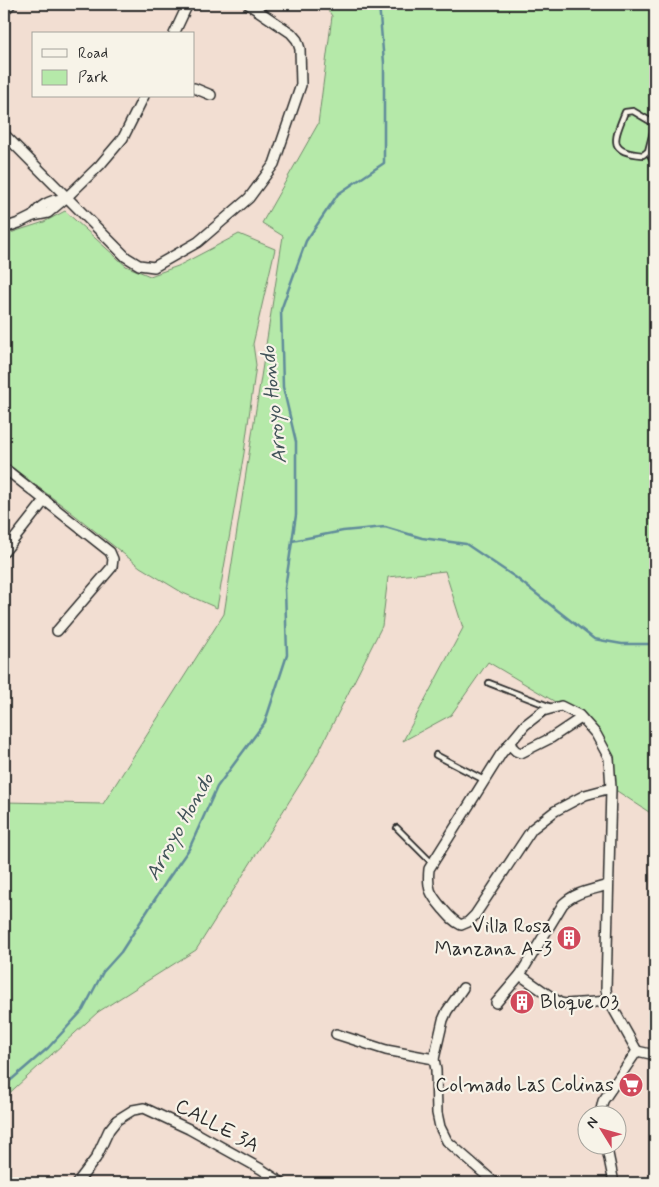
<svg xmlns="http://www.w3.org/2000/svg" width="659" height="1187" font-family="Mynerve,sans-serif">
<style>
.green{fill:#b5e9a9;stroke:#708a6a}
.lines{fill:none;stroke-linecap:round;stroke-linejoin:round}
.stream{stroke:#608c9a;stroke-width:2.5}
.service-casing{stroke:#2b2b2b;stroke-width:8}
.minor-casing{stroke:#2b2b2b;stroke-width:12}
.service{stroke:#f7f3e8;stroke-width:4.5}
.minor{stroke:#f7f3e8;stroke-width:9}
.labels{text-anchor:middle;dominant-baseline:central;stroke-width:4.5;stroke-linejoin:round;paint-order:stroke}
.poi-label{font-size:20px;fill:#2b2b2b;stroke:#f7f3e8;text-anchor:end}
.street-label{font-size:20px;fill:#2b2b2b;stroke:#f7f3e8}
.water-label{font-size:21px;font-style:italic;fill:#415359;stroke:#f7f3e8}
</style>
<rect width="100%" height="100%" fill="#f2ded2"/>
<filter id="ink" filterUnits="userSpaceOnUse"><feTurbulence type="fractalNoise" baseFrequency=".02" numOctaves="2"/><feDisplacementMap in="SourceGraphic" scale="10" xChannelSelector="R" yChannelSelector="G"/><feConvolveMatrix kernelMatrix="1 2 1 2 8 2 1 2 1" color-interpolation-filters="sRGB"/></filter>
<g filter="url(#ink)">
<g class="green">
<path d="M324,4H655V816L614,789L594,725L488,662L451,715L403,741L463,628L445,571L388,577L382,626L312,765L196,950L98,1012L4,1098V802L103,804L224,614L283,236L262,223L318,124L332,16Z"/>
<path d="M65,211L126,266L150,276L178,266L239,234L275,249L253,344L256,365L244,453L217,608L183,593L140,567L71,512L4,461V235L44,222Z"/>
</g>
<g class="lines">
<g class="stream">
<path d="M292,541L343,531L385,527L422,538L466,544L515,577L594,639L622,644H648"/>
<path d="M4,1086L48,1048L83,1010L103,972L121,952L168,879L189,849L217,787L265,722L287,655L285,588L296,515V442L283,387L281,310L306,241L338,194L384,163V63L379,4"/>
</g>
<defs>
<g id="service">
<path d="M648,151L643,155C607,152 614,140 625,112L633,111L655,124L648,151L655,164"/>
<path d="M489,683L551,707"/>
<path d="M436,755L484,780"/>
<path d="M397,828L433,864"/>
</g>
<g id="minor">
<path d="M4,11L11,4"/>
<path d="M174,34L188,4"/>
<path d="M194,88L211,95"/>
<path d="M4,134L126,257L139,265L154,267L198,242L249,198L274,164L301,85L300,49L297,40L291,33L248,4"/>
<path d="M33,216C40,205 50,200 62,199"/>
<path d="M4,228L19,223L33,216L48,213L67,197L100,165L123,138L144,96"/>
<path d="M4,468L110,552L113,559L112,567L57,631"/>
<path d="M4,552L45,500"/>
<path d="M509,744L516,751L521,753L551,738L581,718"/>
<path d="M611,788L585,795L555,811L532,829L475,915L468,922L461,925C453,921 449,916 443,909C430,894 427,889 429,869L501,754L525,725L543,711L561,706L579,715L596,734L609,758L611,788L606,990L609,1001L637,1051"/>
<path d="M608,885C592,890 575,892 563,904L520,975L560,1003L566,1004L609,1001"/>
<path d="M463,988L447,1011L443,1020L434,1059L436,1070L437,1113L440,1127L447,1141L495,1183"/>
<path d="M496,1003L520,975"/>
<path d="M336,1034L386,1050L434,1059"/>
<path d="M637,1051L655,1055"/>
<path d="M600,1114L603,1101L637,1051"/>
<path d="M606,1144L614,1183"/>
<path d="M77,1183L96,1158L109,1130L117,1120L133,1110L144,1108L189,1129L261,1169L282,1183"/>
</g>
</defs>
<use href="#service" class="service-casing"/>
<use href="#minor" class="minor-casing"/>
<use href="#service" class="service"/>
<use href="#minor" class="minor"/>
</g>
</g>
<defs>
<symbol id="building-disc" viewBox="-11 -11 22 22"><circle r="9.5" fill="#d1495b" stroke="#f7f3e8"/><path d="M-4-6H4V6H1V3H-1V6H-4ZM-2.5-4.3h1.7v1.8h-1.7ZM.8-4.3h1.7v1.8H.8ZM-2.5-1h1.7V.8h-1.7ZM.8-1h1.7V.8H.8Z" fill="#fff"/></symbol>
<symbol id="supermarket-disc" viewBox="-11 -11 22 22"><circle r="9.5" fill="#d1495b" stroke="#f7f3e8"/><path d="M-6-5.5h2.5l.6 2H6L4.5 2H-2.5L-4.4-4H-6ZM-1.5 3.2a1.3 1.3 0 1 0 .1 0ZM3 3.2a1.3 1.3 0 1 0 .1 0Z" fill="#fff"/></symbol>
</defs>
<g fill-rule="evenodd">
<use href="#building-disc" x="555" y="924" width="28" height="28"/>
<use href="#building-disc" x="508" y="988" width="28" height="28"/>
<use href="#supermarket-disc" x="617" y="1071" width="28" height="28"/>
</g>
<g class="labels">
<g class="poi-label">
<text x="552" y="926">Villa Rosa<tspan x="552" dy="23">Manzana A-3</tspan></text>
<text x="540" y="1002" text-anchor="start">Bloque 03</text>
<text x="614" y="1085">Colmado Las Colinas</text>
</g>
<g class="street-label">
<text transform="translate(217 1126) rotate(28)">CALLE 3A</text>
</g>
<g class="water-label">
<text transform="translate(274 405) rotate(-96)">Arroyo Hondo</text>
<text transform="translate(180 827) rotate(-61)">Arroyo Hondo</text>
</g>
</g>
<rect width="659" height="1187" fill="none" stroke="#f7f3e8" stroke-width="20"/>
<rect x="10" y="10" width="639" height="1167" fill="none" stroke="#2b2b2b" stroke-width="2" filter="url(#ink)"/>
<rect x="32" y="32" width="162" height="65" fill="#f7f3e8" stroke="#a5a39c"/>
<rect x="42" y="49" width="25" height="8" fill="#f7f3e8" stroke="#a5a39c"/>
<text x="78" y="58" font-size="15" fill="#2b2b2b">Road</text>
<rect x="42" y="70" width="25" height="15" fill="#b5e9a9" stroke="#a5a39c"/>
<text x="78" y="82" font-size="15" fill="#2b2b2b">Park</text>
<g transform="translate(602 1130) rotate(307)"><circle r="24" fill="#f7f3e8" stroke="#a5a39c"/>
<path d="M0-4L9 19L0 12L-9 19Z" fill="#d1495b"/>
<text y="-8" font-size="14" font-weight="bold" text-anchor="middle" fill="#2b2b2b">N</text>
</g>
</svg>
